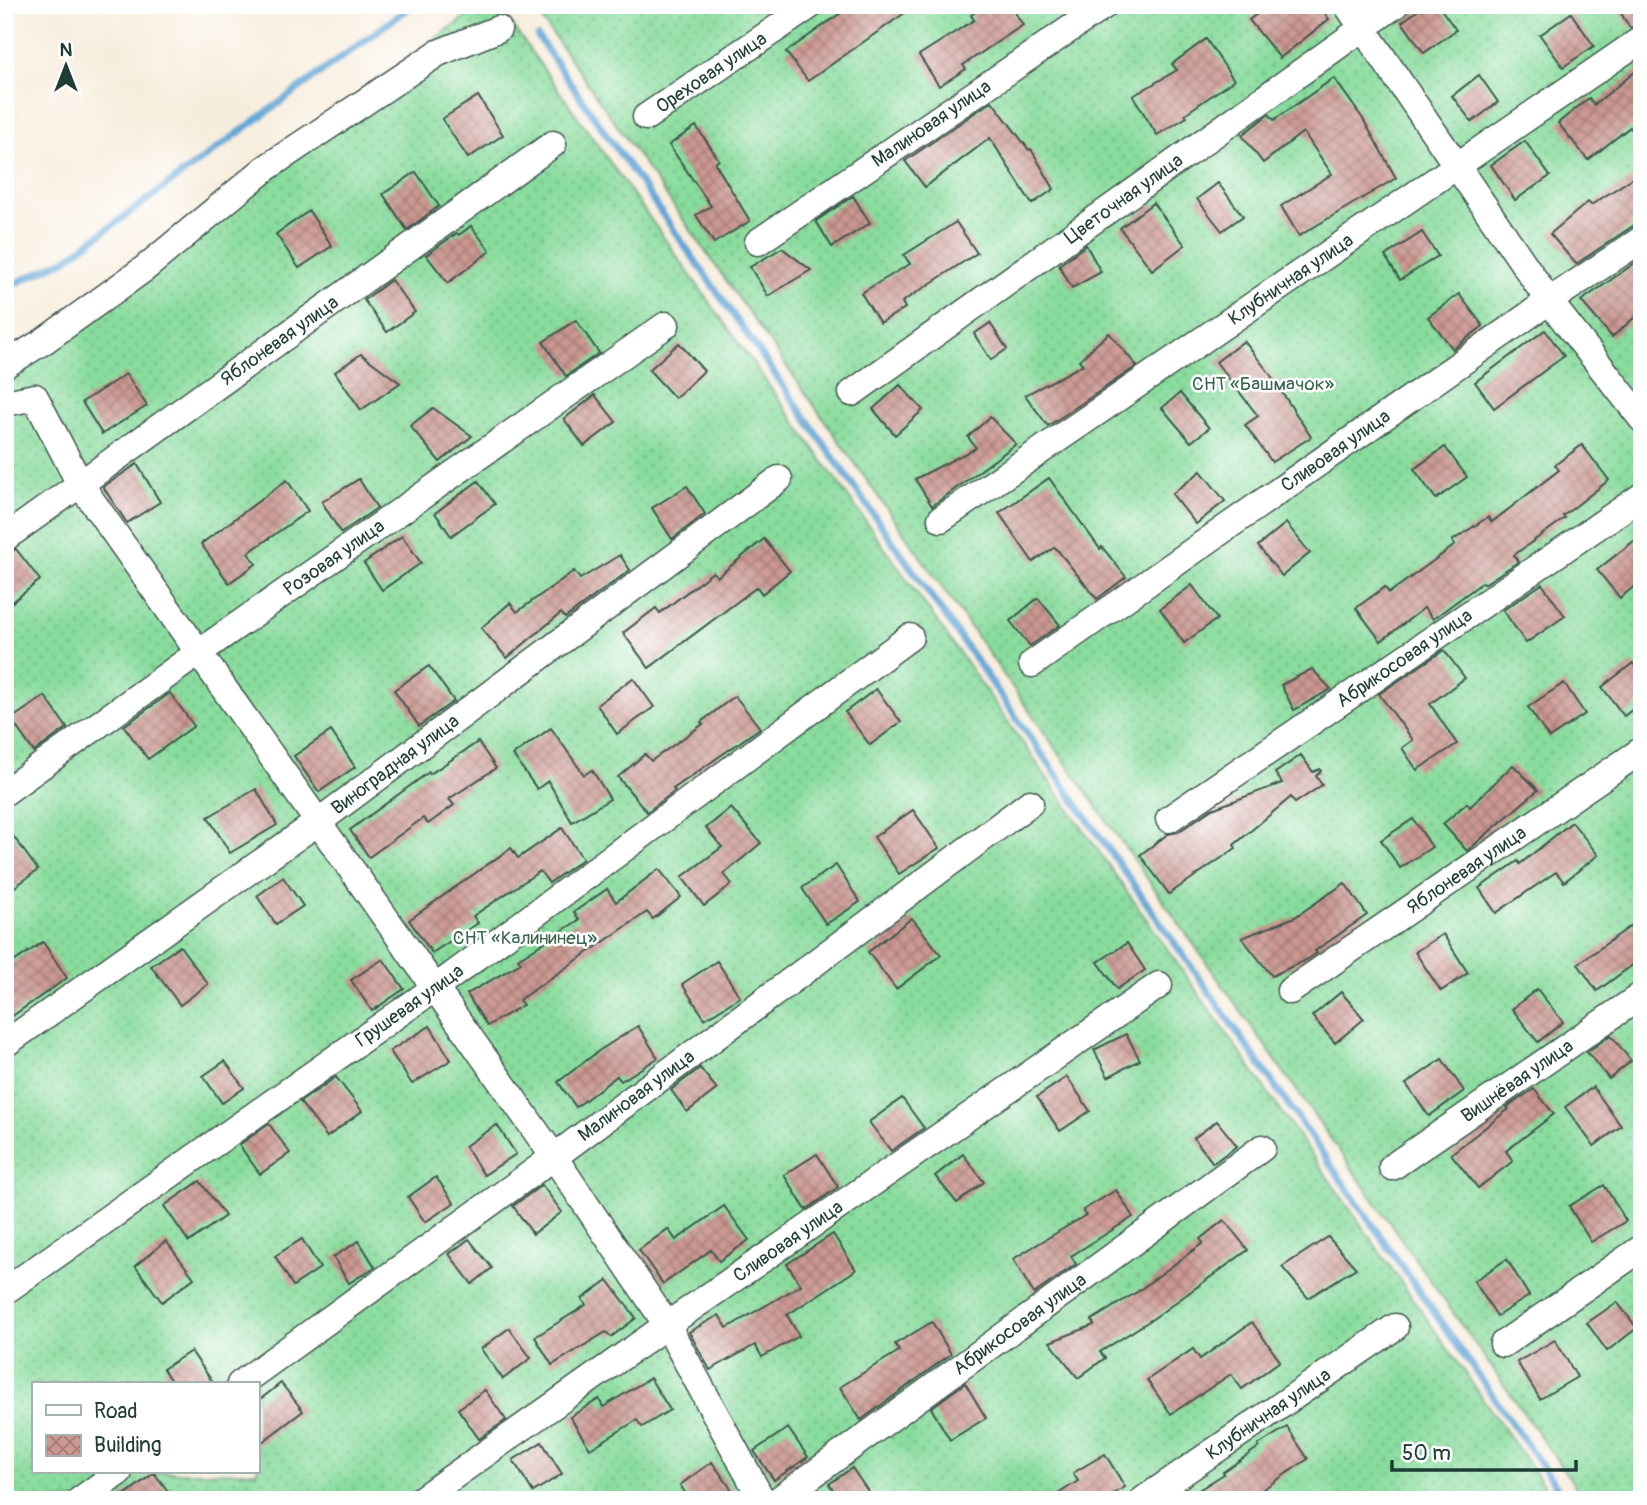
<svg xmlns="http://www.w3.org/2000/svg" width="1647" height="1505" font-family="Pangolin,sans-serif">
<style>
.grass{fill:url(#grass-dots);stroke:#548c68;stroke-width:2;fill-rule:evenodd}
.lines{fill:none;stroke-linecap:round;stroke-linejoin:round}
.stream{stroke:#60a5d6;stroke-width:7}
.building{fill:url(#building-cross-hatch)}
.minor-casing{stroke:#3f574d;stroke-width:29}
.minor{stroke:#fff;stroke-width:26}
.labels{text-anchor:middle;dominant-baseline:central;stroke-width:5;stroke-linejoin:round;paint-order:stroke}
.street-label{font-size:19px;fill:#1f3d34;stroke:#fff}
.park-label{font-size:19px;fill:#39654e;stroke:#fff}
</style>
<defs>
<pattern id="grass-dots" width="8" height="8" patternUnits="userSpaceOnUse" patternTransform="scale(1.75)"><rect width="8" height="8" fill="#88dc9d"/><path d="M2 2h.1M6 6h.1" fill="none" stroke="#6fb481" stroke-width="1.8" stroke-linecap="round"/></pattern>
<pattern id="building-cross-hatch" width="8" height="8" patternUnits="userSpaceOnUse" patternTransform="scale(1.75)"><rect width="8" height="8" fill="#cc9892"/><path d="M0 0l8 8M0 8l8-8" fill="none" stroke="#a57d78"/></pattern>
</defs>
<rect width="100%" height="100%" fill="#fff"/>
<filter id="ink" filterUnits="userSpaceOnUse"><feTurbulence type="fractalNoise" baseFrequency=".0143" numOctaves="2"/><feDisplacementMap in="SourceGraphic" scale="14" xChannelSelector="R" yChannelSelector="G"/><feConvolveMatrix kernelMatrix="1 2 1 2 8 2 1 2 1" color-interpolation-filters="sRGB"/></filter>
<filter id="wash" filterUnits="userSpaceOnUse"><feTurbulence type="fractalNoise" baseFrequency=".00686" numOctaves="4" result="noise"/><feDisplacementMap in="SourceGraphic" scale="28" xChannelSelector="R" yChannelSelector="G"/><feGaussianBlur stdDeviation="1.57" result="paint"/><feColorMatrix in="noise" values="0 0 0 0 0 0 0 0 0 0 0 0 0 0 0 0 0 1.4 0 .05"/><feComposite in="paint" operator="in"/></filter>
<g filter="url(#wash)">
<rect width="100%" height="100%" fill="#f7eddc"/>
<g class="grass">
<path d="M482,5H498L963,658L1554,1500H5V349L43,332L326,117ZM33,1384H257V1472H33Z"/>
<path d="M532,5H1642V1500H1585Z"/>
</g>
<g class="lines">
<g class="stream">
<path d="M538,37L1566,1500"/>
<path d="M5,288L65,260L413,5"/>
</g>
</g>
<g id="blocks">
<g class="building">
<path d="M852,5H916L808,81L786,52Z"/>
<path d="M985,5H1010L1023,25L963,65L966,69L939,86L919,55L974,20L971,15Z"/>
<path d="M1268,5H1318L1329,19L1280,58L1249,20Z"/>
<path d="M1425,5H1438L1456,30L1424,53L1402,22Z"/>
<path d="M1616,5H1642V23L1630,28Z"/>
<path d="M1571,13L1594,46L1563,67L1540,35Z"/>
<path d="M1206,39L1234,80L1185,114L1187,117L1157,135L1133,96L1177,70L1172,64Z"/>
<path d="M1642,66V141L1630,127L1588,160L1558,123L1589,98L1594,105Z"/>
<path d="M1479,75L1498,102L1472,122L1452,96Z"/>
<path d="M1334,78L1363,119L1396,178L1299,236L1281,206L1332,174L1303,132L1263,163L1242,135L1269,114L1274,120Z"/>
<path d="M478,96L503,135L468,158L442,119Z"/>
<path d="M992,101L1029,150L1031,149L1054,189L1032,204L990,138L925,187L905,161Z"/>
<path d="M696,126L719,160L715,163L750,221L714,243L696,215L711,206L669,145Z"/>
<path d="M1525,141L1550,176L1515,200L1491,165Z"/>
<path d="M416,172L439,206L407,230L383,194Z"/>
<path d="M1642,172V223L1633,226L1576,264L1550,234L1588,202L1591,205Z"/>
<path d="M1218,183L1243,216L1222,231L1197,199Z"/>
<path d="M853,196L870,223L832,247L816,221Z"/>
<path d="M1153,203L1185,245L1152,270L1120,228Z"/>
<path d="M309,211L332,246L299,268L276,234Z"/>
<path d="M956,222L977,253L902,302L905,308L880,323L861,293L910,264L904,255Z"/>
<path d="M471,226L490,251L448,283L426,255L457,233L459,235Z"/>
<path d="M1422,232L1438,256L1400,280L1385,256Z"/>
<path d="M1086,245L1101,272L1072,288L1059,265Z"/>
<path d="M782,248L811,270L768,296L750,267Z"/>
<path d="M1642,258V311L1612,337L1581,301Z"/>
<path d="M391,280L415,312L387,332L364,300Z"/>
<path d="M1459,294L1483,326L1453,349L1428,317Z"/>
<path d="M576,320L599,353L566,376L543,342Z"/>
<path d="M990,323L1007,349L991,360L974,334Z"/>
<path d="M1545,330L1564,356L1494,408L1475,382Z"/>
<path d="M1109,333L1137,366L1048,426L1025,395L1083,365L1079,360Z"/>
<path d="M1244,341L1270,374L1311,437L1272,462L1245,425L1258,416L1216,362Z"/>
<path d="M679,343L704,371L675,398L649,370Z"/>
<path d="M361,354L400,383L361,410L335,372Z"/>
<path d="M126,374L147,406L102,434L82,402Z"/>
<path d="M900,385L923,410L895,435L873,409Z"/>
<path d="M1180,393L1209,428L1191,442L1162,408Z"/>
<path d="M595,395L616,422L584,446L564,419Z"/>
<path d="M433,408L472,436L440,462L410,426Z"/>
<path d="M990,417L1016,444L932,506L915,479L976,448L968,437Z"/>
<path d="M1582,445L1609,480L1563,516L1565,518L1514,555L1518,562L1484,584L1483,582L1433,619L1424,608L1381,641L1356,608L1385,587L1389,593L1455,545L1452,541L1488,517L1492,522L1559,470L1555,465Z"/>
<path d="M1445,447L1467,477L1436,499L1414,469Z"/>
<path d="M137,464L160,502L127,523L103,487Z"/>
<path d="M1201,471L1225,501L1196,524L1172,494Z"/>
<path d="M1049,478L1100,549L1102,547L1126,577L1097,599L1055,547L1033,562L999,513Z"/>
<path d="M359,479L377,508L341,533L322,502Z"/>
<path d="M287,480L308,511L248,553L256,564L229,583L201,544Z"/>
<path d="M478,481L495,504L451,536L435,513Z"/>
<path d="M687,486L705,514L672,539L652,508Z"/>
<path d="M1286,523L1310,553L1282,576L1258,546Z"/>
<path d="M402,536L421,563L382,590L364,563Z"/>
<path d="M764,539L790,571L762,594L757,587L649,668L623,633L656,608L660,613L713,572L717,577Z"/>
<path d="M1634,541L1642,551V580L1620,598L1597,570Z"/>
<path d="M16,549L40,580L5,608V554Z"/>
<path d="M620,555L630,570L565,618L561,613L507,658L481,628L510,603L517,612L574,571L580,579Z"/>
<path d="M1542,584L1565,616L1526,643L1503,610Z"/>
<path d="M1192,585L1217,619L1184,643L1160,609Z"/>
<path d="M1038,598L1060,625L1030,646L1010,621Z"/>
<path d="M1444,650L1465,678L1430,704L1457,744L1417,770L1402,748L1413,740L1379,694Z"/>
<path d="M1633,663L1642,674V702L1624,716L1602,687Z"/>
<path d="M429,666L454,701L419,726L394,690Z"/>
<path d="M1312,669L1331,689L1294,710L1281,685Z"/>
<path d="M633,678L654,707L617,734L597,705Z"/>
<path d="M1564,683L1585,714L1549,738L1528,707Z"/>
<path d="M876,689L901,722L870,745L845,712Z"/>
<path d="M170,693L194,726L148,759L124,726Z"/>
<path d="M45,696L67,728L34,752L11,719Z"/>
<path d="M735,696L760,728L673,789L675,791L647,812L618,777L645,754L651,761L703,724L701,722Z"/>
<path d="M551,728L584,775L592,770L610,799L572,822L548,781L537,789L513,755Z"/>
<path d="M331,731L355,767L319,792L294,756Z"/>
<path d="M478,742L496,768L449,799L454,805L428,824L423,818L369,857L350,830L429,772L430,774Z"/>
<path d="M1301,755L1313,772L1320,769L1321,771L1316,776L1322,785L1295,803L1291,797L1234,845L1236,848L1169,894L1140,855L1168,834L1178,832L1212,809L1282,783L1275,773Z"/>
<path d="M1513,765L1538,790L1467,851L1443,824L1467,803L1470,807Z"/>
<path d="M256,789L277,825L230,853L208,817Z"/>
<path d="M731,808L761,843L724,874L732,884L704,906L682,877L722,847L706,828Z"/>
<path d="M913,810L939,848L899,874L874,837Z"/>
<path d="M1413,819L1432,847L1400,868L1381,840Z"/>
<path d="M1572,822L1598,855L1564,882L1556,872L1496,913L1479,888L1518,861L1520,864Z"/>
<path d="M5,825L38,870L5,894Z"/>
<path d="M562,828L583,859L549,883L540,871L473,916L478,923L432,953L409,920L511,848L518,858Z"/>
<path d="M836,865L860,902L826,924L802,888Z"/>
<path d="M659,869L681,897L653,919L647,912L519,1000L523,1005L487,1026L467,994L521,963L518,959L579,920L574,912L607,889L616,902Z"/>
<path d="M283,877L303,906L276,924L257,896Z"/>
<path d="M1345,883L1367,915L1315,951L1317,953L1308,959L1272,976L1242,938L1295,917Z"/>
<path d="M912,918L941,955L896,989L868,952Z"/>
<path d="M1642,918V958L1597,991L1578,964Z"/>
<path d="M1443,934L1468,973L1441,991L1415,952Z"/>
<path d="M43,942L67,978L5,1021V968Z"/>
<path d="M1127,943L1145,970L1117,989L1098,962Z"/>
<path d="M180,946L208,984L180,1005L151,966Z"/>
<path d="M383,959L404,989L372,1011L351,980Z"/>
<path d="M717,961L740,997L705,1019L682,984Z"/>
<path d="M1537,989L1563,1022L1538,1042L1512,1009Z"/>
<path d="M1341,992L1364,1019L1335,1043L1312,1016Z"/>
<path d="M430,1026L451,1060L412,1084L390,1051Z"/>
<path d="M638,1026L658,1058L621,1081L617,1076L576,1107L558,1082L600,1050Z"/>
<path d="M1126,1034L1140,1060L1108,1077L1094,1050Z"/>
<path d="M1611,1035L1631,1061L1609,1079L1587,1052Z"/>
<path d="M1442,1059L1464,1091L1429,1116L1406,1084Z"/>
<path d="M225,1061L244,1088L222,1103L203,1076Z"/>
<path d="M700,1068L717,1089L687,1112L671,1090Z"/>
<path d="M336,1077L362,1111L327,1137L300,1102Z"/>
<path d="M1067,1077L1090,1111L1060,1131L1037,1097Z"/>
<path d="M1593,1087L1621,1126L1594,1146L1565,1107Z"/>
<path d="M1534,1089L1554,1114L1506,1151L1513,1161L1478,1188L1451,1154L1509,1109L1507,1107Z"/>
<path d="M902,1098L924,1128L891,1151L869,1122Z"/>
<path d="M1217,1121L1237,1146L1213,1163L1194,1138Z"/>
<path d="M269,1124L290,1153L260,1174L239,1145Z"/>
<path d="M497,1125L516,1154L484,1175L465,1146Z"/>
<path d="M817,1154L838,1187L806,1210L784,1175Z"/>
<path d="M963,1154L984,1182L957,1203L935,1176Z"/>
<path d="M436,1177L454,1203L425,1222L408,1197Z"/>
<path d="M200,1181L225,1216L189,1242L164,1206Z"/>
<path d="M542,1185L562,1212L533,1234L513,1206Z"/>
<path d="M1604,1185L1626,1221L1591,1242L1569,1206Z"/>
<path d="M1116,1190L1133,1217L1071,1256L1076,1264L1034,1294L1013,1259L1086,1215L1083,1210Z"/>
<path d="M724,1206L749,1240L719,1261L711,1250L663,1284L639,1250L668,1229L676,1240Z"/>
<path d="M1224,1220L1248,1250L1154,1318L1100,1352L1105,1358L1078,1378L1050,1342L1094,1325L1092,1320L1137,1292L1203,1243L1200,1239Z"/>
<path d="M833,1234L856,1270L787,1315L799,1336L762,1357L755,1345L710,1370L689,1332L719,1315L727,1328L801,1285L787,1264Z"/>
<path d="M1328,1237L1356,1268L1308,1298L1282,1267Z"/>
<path d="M302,1239L320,1268L293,1286L275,1256Z"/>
<path d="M469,1239L492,1268L472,1284L449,1254Z"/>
<path d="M166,1241L194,1278L162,1302L135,1266Z"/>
<path d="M359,1241L375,1267L349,1283L333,1257Z"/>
<path d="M1507,1259L1529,1296L1497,1316L1474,1281Z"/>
<path d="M608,1280L636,1318L611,1337L606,1332L552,1365L535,1337L586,1305L582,1299Z"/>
<path d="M1617,1302L1637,1328L1607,1351L1587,1323Z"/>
<path d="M932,1322L951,1354L861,1420L840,1387L899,1351L895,1344Z"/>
<path d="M1252,1322L1280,1361L1242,1389L1231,1374L1171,1414L1147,1380L1193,1349L1200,1359Z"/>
<path d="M509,1328L531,1358L503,1379L481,1349Z"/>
<path d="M1555,1340L1577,1377L1540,1399L1517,1362Z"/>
<path d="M191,1351L214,1384H173L163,1369Z"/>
<path d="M650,1378L670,1410L642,1427L637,1420L590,1449L570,1417L599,1399L603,1407Z"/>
<path d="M281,1383L303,1411L257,1446V1402Z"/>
<path d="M965,1383L986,1418L950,1440L931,1408Z"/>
<path d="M485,1390L506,1420L479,1439L458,1409Z"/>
<path d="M1287,1427L1308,1459L1247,1500H1183L1224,1474L1223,1472L1259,1447L1258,1445Z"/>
<path d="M788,1428L808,1457L774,1480L754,1451Z"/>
<path d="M542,1442L562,1474L533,1492L513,1460Z"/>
<path d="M1105,1454L1125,1487L1104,1500H1049L1078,1481L1073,1473Z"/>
<path d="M712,1462L739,1500H690L680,1485Z"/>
<path d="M852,1468L874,1500H841L829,1484Z"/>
<path d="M154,1473L175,1500H118Z"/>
</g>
</g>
</g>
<g filter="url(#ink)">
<use href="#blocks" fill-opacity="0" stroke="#3f574d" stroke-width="2"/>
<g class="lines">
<defs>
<g id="minor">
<path d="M1347,5L1549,301L1642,419"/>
<path id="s1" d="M646,117L811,5"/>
<path id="s2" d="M758,242L1105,5"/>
<path d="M5,365L44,341L144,269L266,168L438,53L498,29"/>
<path id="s3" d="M852,393L1395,5"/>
<path d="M5,403L35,397L80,484L554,1157L667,1325L762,1500"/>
<path id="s4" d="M941,519L1642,39"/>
<path id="s5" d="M5,538L553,144"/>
<path id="s6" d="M1032,664L1549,301L1642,239"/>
<path id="s7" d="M5,792L198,653L666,325"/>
<path id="s8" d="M1169,819L1642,496"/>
<path id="s9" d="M1290,991L1642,750"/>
<path id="s10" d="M5,1044L318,822L779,479"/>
<path id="s11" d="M1392,1167L1642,995"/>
<path id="s12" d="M5,1291L435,988L910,637"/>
<path d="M1503,1344L1642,1248"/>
<path id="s13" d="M240,1384L554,1157L1030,803"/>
<path d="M80,1500L119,1472"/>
<path id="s14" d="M420,1500L667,1325L1159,985"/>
<path id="s15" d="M778,1500L1262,1148"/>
<path id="s16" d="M1143,1500L1395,1327"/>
</g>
</defs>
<use href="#minor" class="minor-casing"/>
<use href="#minor" class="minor"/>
</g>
</g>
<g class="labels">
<g class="street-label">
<text stroke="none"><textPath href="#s1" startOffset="79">Ореховая улица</textPath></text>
<text stroke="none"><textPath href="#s2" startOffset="210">Малиновая улица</textPath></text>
<text stroke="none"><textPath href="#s3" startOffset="334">Цветочная улица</textPath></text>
<text stroke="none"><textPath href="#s4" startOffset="424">Клубничная улица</textPath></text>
<text stroke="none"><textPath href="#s5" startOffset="338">Яблоневая улица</textPath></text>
<text stroke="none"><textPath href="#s6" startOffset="371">Сливовая улица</textPath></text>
<text stroke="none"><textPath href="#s7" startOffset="404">Розовая улица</textPath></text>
<text stroke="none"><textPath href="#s8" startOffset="285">Абрикосовая улица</textPath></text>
<text stroke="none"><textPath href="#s10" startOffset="480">Виноградная улица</textPath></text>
<text stroke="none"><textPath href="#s9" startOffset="214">Яблоневая улица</textPath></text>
<text stroke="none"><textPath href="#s12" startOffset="495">Грушевая улица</textPath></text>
<text stroke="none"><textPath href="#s11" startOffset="152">Вишнёвая улица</textPath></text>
<text stroke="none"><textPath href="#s13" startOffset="490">Малиновая улица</textPath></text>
<text stroke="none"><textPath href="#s14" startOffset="450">Сливовая улица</textPath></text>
<text stroke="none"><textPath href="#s15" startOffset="299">Абрикосовая улица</textPath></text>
<text stroke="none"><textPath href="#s16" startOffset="152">Клубничная улица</textPath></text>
</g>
<g class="park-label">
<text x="1263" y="384">СНТ «Башмачок»</text>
<text x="525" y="938">СНТ «Калининец»</text>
</g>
</g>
<rect width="1647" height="1505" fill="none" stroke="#fff" stroke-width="28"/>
<rect x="32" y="1382" width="228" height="91" fill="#ffffff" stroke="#a5b1ae" stroke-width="2"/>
<rect x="46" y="1405" width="35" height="10" fill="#ffffff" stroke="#a5b1ae" stroke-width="2"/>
<text x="94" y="1418" font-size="21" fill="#1f3d34">Road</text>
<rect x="46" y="1435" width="35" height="21" fill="url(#building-cross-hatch)" stroke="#a5b1ae" stroke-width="2"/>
<text x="94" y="1452" font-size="21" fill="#1f3d34">Building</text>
<g transform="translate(66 66)" stroke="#ffffff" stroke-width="5" paint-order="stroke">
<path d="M0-5L12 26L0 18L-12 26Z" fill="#1f3d34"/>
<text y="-10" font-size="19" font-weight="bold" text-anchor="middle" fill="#1f3d34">N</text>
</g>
<path d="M1392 1460v10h184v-10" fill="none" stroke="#1f3d34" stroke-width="3.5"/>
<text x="1402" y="1460" font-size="21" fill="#1f3d34" stroke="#ffffff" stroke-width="5" paint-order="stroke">50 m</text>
</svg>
